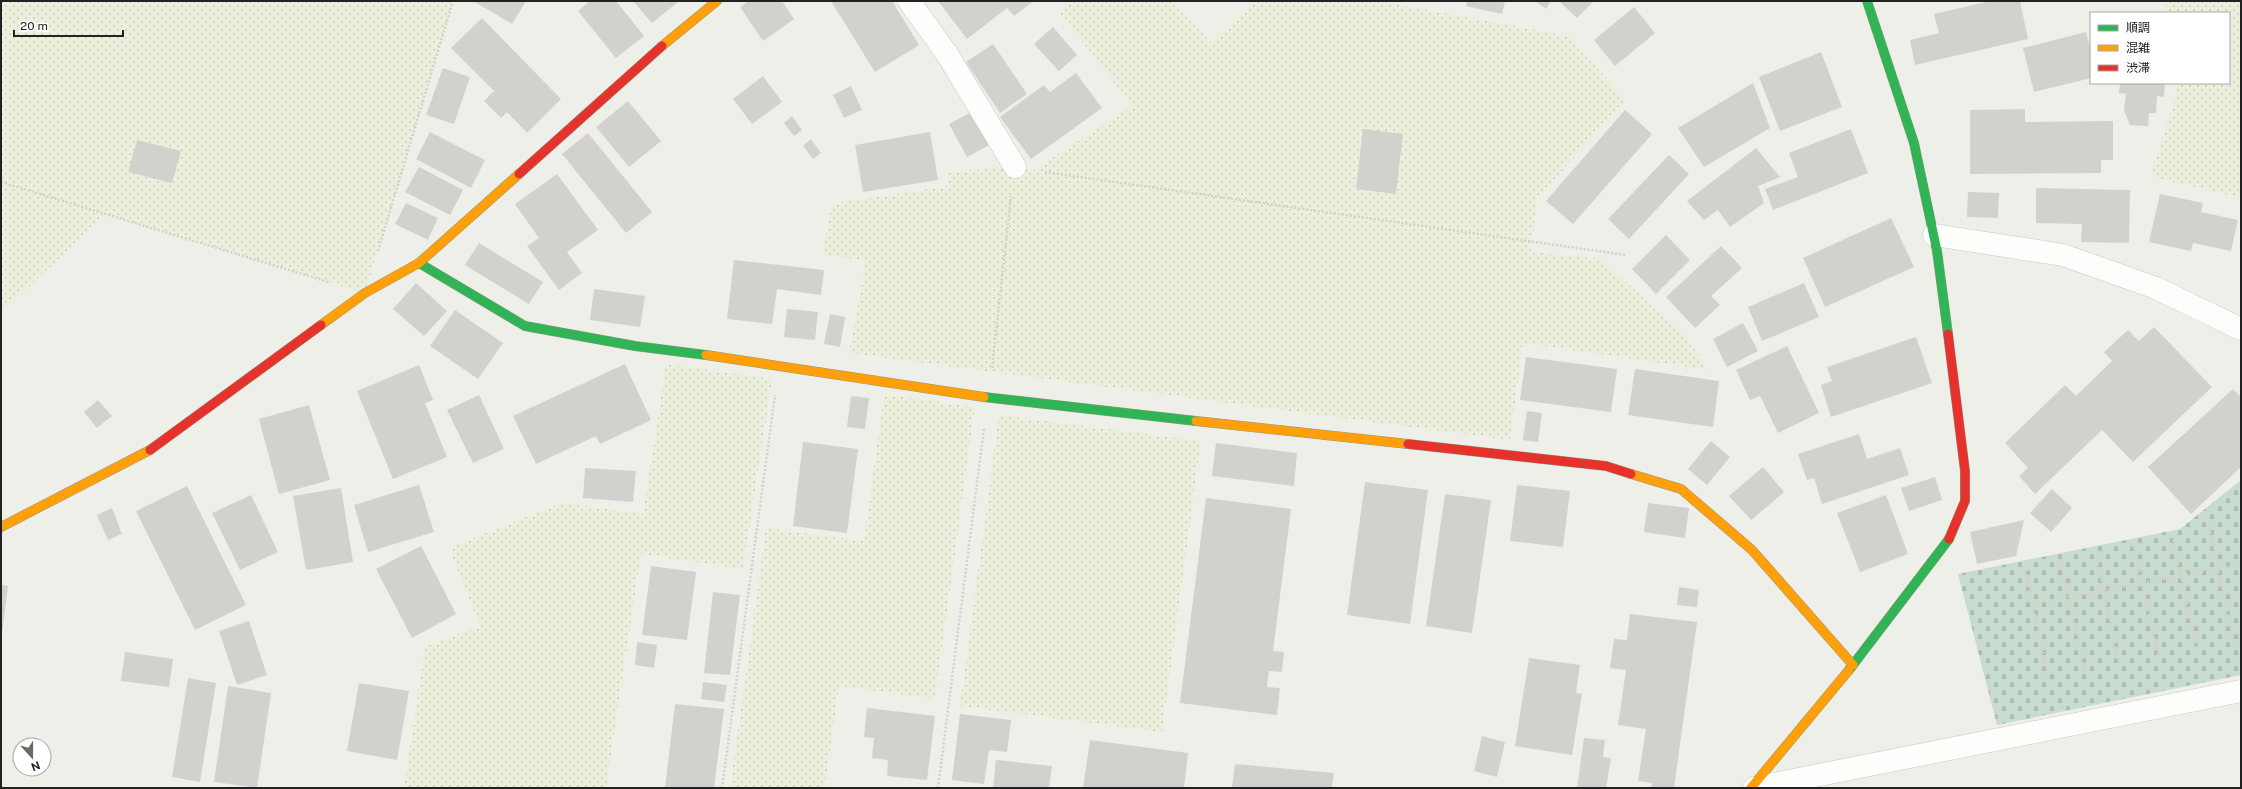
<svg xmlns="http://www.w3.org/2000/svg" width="2242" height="789" font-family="'Public Sans','Noto Sans JP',sans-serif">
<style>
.farmland{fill:url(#farmland-dots)}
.cemetery{fill:url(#cemetery-stones)}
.building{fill:#d2d1cd}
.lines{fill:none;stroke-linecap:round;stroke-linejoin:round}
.street-casing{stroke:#c8c8c6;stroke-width:23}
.fast-casing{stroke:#929b80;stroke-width:10}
.slow-casing{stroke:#929b80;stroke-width:10}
.jam-casing{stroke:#929b80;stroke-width:10}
.path{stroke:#d8cec8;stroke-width:2.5;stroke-dasharray:2 2;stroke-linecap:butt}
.street{stroke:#fdfdfc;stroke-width:22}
.fast{stroke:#30b455;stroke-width:9}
.slow{stroke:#ff9f0a;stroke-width:9}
.jam{stroke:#e5322d;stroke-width:9}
</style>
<defs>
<pattern id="farmland-dots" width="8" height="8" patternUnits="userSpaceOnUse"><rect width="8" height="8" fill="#ebf0dd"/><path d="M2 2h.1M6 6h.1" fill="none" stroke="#c9cebd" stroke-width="1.8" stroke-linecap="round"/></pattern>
<pattern id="cemetery-stones" width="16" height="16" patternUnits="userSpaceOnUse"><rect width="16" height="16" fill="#c7dcce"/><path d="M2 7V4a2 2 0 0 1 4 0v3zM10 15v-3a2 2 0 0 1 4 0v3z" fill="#abbcb1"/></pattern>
</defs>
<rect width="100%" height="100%" fill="#efefea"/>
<g class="farmland">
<path d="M1,1H453L365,293L106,214L1,313Z"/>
<path d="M1072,1H1173L1211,43L1256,1H1379L1569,36L1625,100L1537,199L1531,252L1600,259L1685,335L1709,370L1523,343L1510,440L849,353L866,260L823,256L831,204L948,186L947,172L1015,167L1034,170L1132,106L1059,12Z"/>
<path d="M2165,1H2241V198L2150,176L2177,94L2176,83H2229V13H2167Z"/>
<path d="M666,364L772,379L743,569L641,554L606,788H404L425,647L480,626L449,548L562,503L643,514Z"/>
<path d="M884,394L975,407L935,699L839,686L825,788H730L766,528L864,541Z"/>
<path d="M999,415L1201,441L1162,732L960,706Z"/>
</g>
<path class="cemetery" d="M2241,480V675L1997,725L1958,574L2180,529Z"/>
<g class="building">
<path d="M473,1H526L512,24Z"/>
<path d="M590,1H616L644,36L616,58L578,11Z"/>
<path d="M633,1H679L652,23Z"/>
<path d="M749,1H782L794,19L763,41L740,7Z"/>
<path d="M831,1H892L919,45L875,72Z"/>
<path d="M938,1H1034L1014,16L1007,8L967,39Z"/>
<path d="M1467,1H1505L1502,14L1466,6Z"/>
<path d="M1535,1H1551L1546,9Z"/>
<path d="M1559,1H1594L1577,18Z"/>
<path d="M1990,1H2020L2028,39L1915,65L1910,40L1939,33L1934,14Z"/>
<path d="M1634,7L1655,33L1615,66L1594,40Z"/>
<path d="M482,18L561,99L527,133L507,112L501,118L484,101L494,91L451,48Z"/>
<path d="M1053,27L1077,55L1059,71L1034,44Z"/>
<path d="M2086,32L2091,51V78L2034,92L2023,48Z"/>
<path d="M993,44L1027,94L1000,113L966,62Z"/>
<path d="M1821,52L1842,107L1780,131L1759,77Z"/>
<path d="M443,68L470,77L454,124L426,115Z"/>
<path d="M1076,73L1102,108L1031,159L1000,117L1044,85L1050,92Z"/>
<path d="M763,76L782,102L752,124L733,99Z"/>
<path d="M1753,83L1770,128L1704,167L1678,128Z"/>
<path d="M2120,83H2165L2164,97L2157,96L2156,113H2149L2148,126L2130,125L2124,110L2126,94L2119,93Z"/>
<path d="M851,86L862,110L844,118L833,95Z"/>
<path d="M628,101L661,141L629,167L596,127Z"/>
<path d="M2025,109V122L2113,121V160H2101V173L1970,174V110Z"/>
<path d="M1625,110L1652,134L1573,224L1546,201Z"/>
<path d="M971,112L989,145L967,157L949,124Z"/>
<path d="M792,116L802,130L794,136L784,123Z"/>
<path d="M1363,129L1403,134L1396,194L1356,189Z"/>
<path d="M1851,129L1868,173L1773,210L1765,189L1798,177L1789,153Z"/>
<path d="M430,132L485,160L471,188L416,159Z"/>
<path d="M930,132L938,180L863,192L855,145Z"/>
<path d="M588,133L652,212L626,233L562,154Z"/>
<path d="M811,139L821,153L813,159L803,146Z"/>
<path d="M137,140L181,151L172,183L128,172Z"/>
<path d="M1756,148L1780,177L1758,186L1764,203L1730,227L1718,210L1704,220L1687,201Z"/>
<path d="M1669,155L1689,174L1629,239L1608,219Z"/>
<path d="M419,167L463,190L450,215L405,192Z"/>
<path d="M557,174L598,230L567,252L582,273L559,290L527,246L539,238L515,204Z"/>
<path d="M2036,188L2130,190L2129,243L2081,242L2082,224L2036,223Z"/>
<path d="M1968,192L1999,193L1998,218L1967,217Z"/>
<path d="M2160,194L2203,203L2201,212L2238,220L2231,251L2193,243L2191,251L2149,242Z"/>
<path d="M406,203L438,218L428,240L395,224Z"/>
<path d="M1891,218L1914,267L1825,307L1803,258Z"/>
<path d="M1666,235L1690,260L1656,294L1632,269Z"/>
<path d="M479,243L543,282L529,304L465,265Z"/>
<path d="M1721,246L1742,268L1711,296L1720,305L1695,328L1666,297Z"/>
<path d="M734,260L824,270L821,295L777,289L772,324L727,319Z"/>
<path d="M416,283L447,311L424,336L393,309Z"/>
<path d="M1804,283L1819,317L1762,341L1748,307Z"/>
<path d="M594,289L645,296L640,327L590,320Z"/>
<path d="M787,309L818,312L815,340L784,337Z"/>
<path d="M455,310L503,343L478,379L430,346Z"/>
<path d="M830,314L845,317L840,347L824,344Z"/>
<path d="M1743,323L1758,351L1727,367L1713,339Z"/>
<path d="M2154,327L2212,387L2133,462L2102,430L2035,494L2019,476L2028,468L2005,443L2065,385L2076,396L2112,361L2104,352L2128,330L2139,341Z"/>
<path d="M1916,337L1932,383L1831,417L1821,385L1832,381L1827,367Z"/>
<path d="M1787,346L1819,413L1778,433L1760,396L1750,400L1736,370Z"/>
<path d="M1526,357L1617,369L1611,412L1520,400Z"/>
<path d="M625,364L651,420L600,444L596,436L536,464L513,416Z"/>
<path d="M419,365L433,400L425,403L447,457L393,479L357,391Z"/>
<path d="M1635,369L1719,381L1713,427L1628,415Z"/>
<path d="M2233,389L2241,397V467L2191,514L2148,467Z"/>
<path d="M479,395L504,449L473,463L447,410Z"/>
<path d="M851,396L869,398L865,429L847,427Z"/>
<path d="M98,400L112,416L97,428L84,412Z"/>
<path d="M309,405L330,480L279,494L259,419Z"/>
<path d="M1527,411L1542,413L1538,442L1523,440Z"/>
<path d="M1859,434L1867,459L1900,448L1909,475L1822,504L1814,478L1807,480L1798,454Z"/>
<path d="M1711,441L1730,457L1707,485L1688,469Z"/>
<path d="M803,442L858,449L847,533L793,526Z"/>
<path d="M1216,443L1297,453L1294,486L1212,476Z"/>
<path d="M1763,467L1784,492L1751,520L1729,496Z"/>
<path d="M585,468L636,471L633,502L583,498Z"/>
<path d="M1935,477L1942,500L1909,511L1901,488Z"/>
<path d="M1365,482L1428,490L1410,624L1347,615Z"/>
<path d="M419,485L434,532L368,552L354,505Z"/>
<path d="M1517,485L1570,491L1563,547L1510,541Z"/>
<path d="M187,486L246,605L195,630L136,511Z"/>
<path d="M341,488L353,562L306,570L293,496Z"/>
<path d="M2052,489L2072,508L2051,532L2030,513Z"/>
<path d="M1445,494L1491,500L1472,633L1426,626Z"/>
<path d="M251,495L278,552L240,570L212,513Z"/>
<path d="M1886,495L1908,554L1860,572L1837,513Z"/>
<path d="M1206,498L1291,509L1273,651L1284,652L1282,672L1269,671L1267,687L1280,688L1277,715L1180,703Z"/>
<path d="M1648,503L1689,508L1685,538L1644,532Z"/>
<path d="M112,508L122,534L108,540L97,515Z"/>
<path d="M2024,520L2016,556L1977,564L1970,532Z"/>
<path d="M421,546L456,614L412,638L376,569Z"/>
<path d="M651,566L696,572L687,640L642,635Z"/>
<path d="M1,585L8,586L2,633H1Z"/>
<path d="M1679,587L1699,590L1697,607L1677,605Z"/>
<path d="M713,592L740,595L730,675L704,673Z"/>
<path d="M1630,614L1697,622L1674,788H1651L1652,783L1638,781L1646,729L1618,725L1626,670L1610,668L1614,639L1627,640Z"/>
<path d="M249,621L267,675L237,685L219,631Z"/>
<path d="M637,642L657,645L654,668L635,665Z"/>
<path d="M125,652L173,659L169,687L121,681Z"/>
<path d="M1529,658L1580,665L1576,693L1582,694L1572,755L1515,746Z"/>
<path d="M188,678L216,683L200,782L172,777Z"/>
<path d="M703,682L727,685L724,702L701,699Z"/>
<path d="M359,683L409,691L397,760L347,751Z"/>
<path d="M228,686L271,693L257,788L214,782Z"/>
<path d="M675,704L724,709L714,788H665Z"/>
<path d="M867,708L935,716L927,780L887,776L888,760L872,758L874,738L864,737Z"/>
<path d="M960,714L1011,720L1007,752L989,750L984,784L952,780Z"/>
<path d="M1482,736L1505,742L1497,777L1474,771Z"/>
<path d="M1584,738L1605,740L1603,757L1611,758L1606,788H1577Z"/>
<path d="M1090,740L1188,753L1184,788H1083Z"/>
<path d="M996,760L1052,766L1049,788H993Z"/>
<path d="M1235,764L1334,773L1332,788H1232Z"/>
</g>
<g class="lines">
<defs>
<g id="street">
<path d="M909,1L947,54L1015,167"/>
<path d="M1934,235L2063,255L2156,288L2241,329"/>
<path d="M1754,788L2241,691"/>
</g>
<g id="fast">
<path d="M1867,1L1914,143L1937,251L1948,334"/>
<path d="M419,263L525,326L635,346L706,355"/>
<path d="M984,397L1196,421"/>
<path d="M1849,670L1949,539"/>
</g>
<g id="slow">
<path d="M662,46L717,1"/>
<path d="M321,325L365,293L419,263L519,174"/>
<path d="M706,355L984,397"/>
<path d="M1196,421L1408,444"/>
<path d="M1631,474L1681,489L1752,550L1853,665"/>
<path d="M1,527L150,450"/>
<path d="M1751,788L1849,670"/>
</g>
<g id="jam">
<path d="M519,174L662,46"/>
<path d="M1948,334L1965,471V501L1949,539"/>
<path d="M1408,444L1606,466L1631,474"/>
<path d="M150,450L321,325"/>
</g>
</defs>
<use href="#street" class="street-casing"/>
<use href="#fast" class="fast-casing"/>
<use href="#slow" class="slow-casing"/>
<use href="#jam" class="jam-casing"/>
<g class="path">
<path d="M1045,172L1626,255"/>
<path d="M1,182L328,282"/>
<path d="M378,251L453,1"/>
<path d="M992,368L1011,196"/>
<path d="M2208,520L2234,643"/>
<path d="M2173,540L2197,649"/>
<path d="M2134,547L2158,656"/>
<path d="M2096,556L2119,663"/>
<path d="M2061,564L2085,671"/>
<path d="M2025,570L2049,679"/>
<path d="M2033,604L2241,564"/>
<path d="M722,788L775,395"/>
<path d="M938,788L984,428"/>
</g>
<use href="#street" class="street"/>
<use href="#fast" class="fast"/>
<use href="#slow" class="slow"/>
<use href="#jam" class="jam"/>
</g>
<rect width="2242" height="789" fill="none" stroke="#212121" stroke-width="4"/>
<rect x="2090" y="12" width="140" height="72" fill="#ffffff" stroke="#a6a6a6"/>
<rect x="2098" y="25" width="20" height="6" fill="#30b455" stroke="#a6a6a6"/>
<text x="2126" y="32" font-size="12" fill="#212121">順調</text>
<rect x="2098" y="45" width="20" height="6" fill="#ff9f0a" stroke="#a6a6a6"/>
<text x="2126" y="52" font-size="12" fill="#212121">混雑</text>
<rect x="2098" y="65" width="20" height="6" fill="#e5322d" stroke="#a6a6a6"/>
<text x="2126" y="72" font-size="12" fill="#212121">渋滞</text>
<g transform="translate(32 757) rotate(159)"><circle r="19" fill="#ffffff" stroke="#a6a6a6"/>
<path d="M0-3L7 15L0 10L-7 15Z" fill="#696967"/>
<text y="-6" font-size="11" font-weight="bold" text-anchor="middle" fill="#212121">N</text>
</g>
<path d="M14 30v6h109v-6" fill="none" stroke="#212121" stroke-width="2"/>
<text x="20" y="30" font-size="12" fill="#212121" stroke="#ffffff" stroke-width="3" paint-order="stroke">20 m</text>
</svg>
